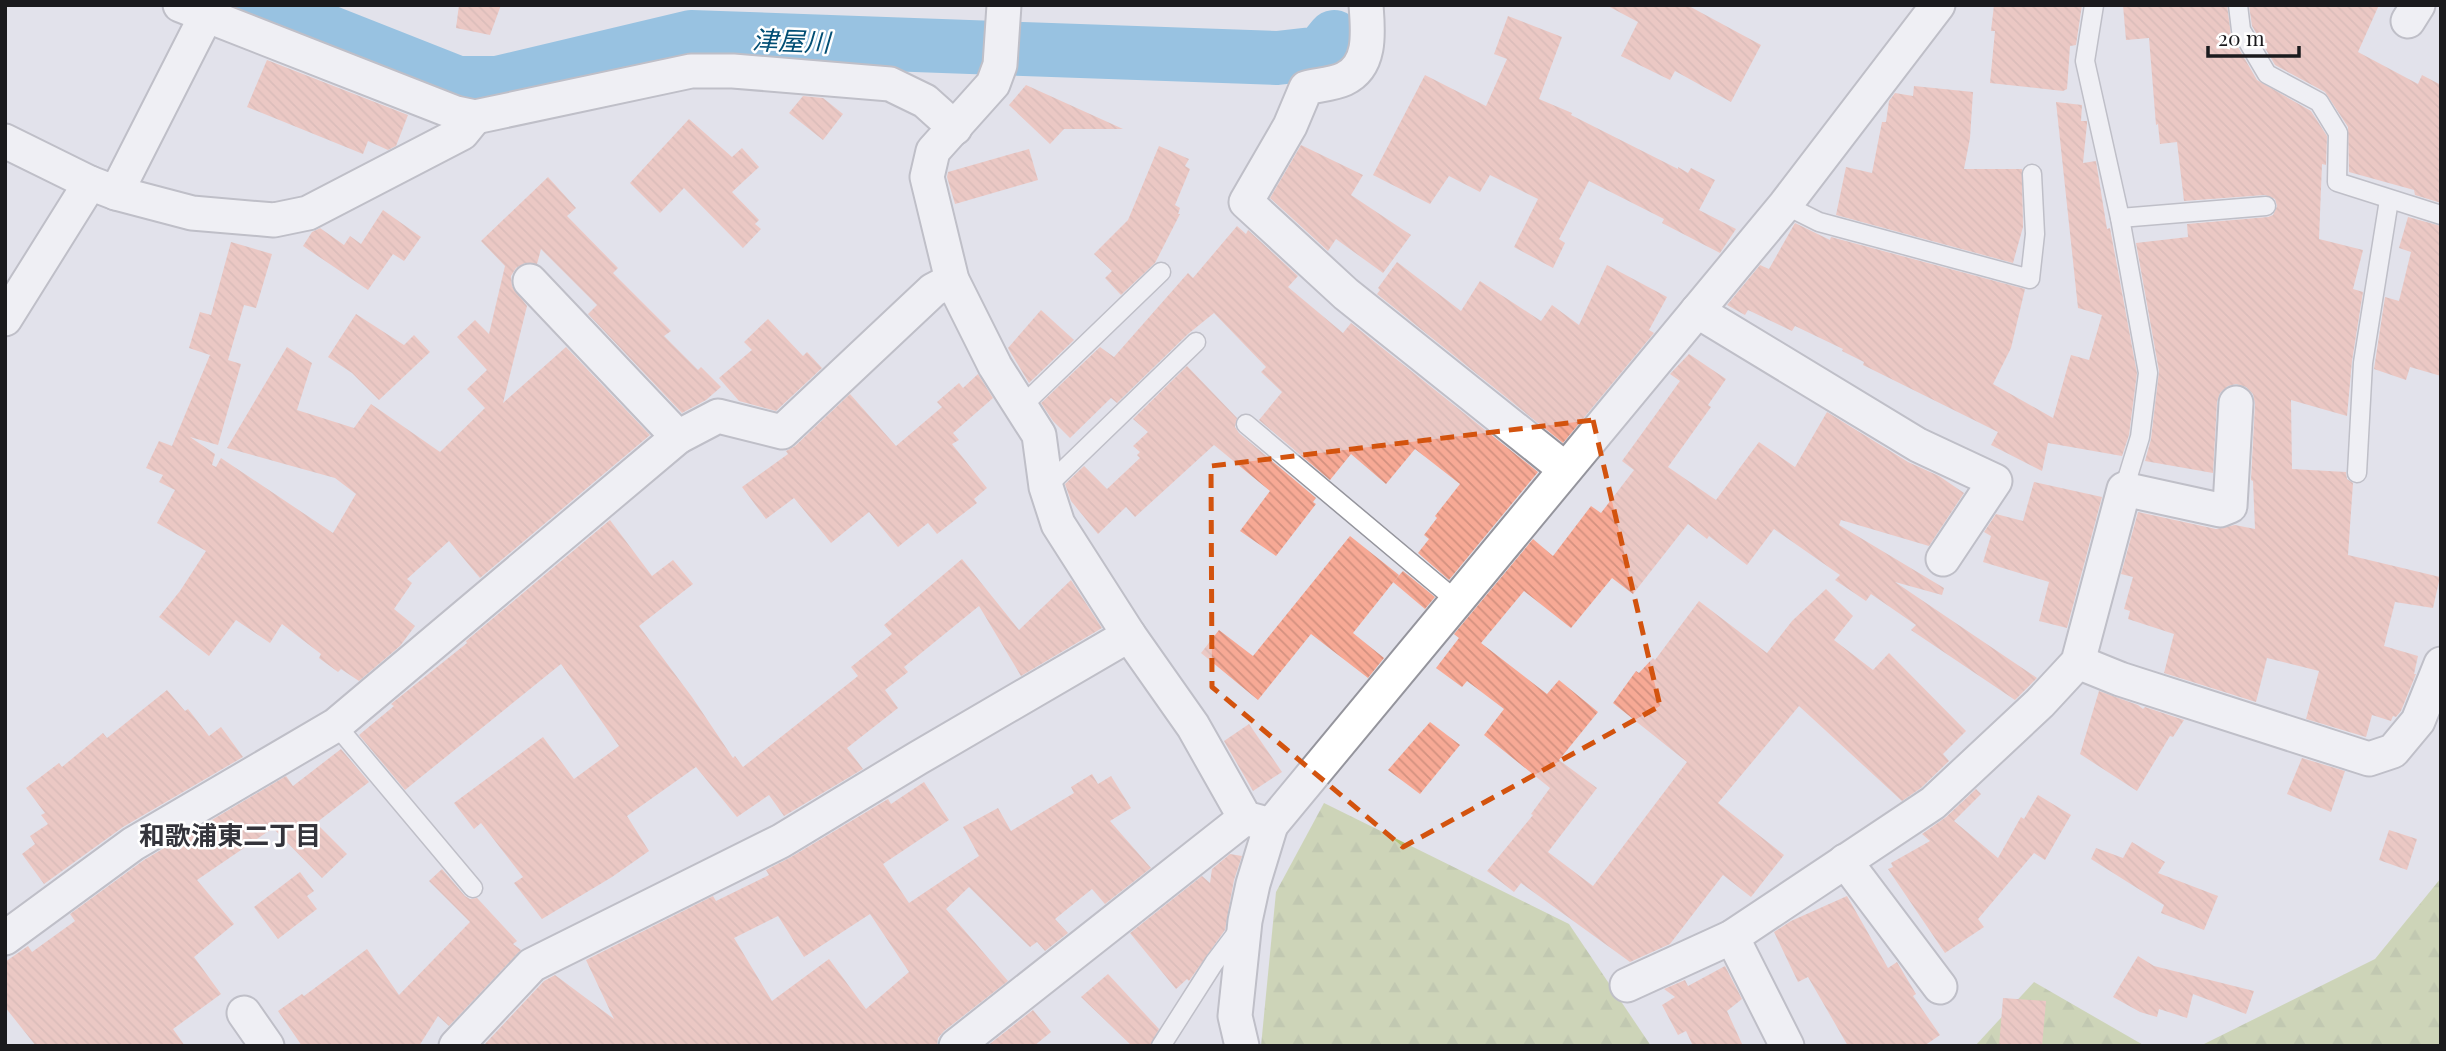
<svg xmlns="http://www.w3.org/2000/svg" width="2446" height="1051" font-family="'Playfair Display','Noto Sans JP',serif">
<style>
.forest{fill:url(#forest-firs)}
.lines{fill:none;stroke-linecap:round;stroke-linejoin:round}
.river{stroke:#3f9cd4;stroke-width:54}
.building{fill:url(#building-back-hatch);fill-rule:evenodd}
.lane-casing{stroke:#95959d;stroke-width:21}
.street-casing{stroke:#95959d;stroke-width:37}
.lane{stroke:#fff;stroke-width:18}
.street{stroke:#fff;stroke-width:33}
.marked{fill:none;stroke:#d3530e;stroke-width:5;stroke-dasharray:14 9;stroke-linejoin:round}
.labels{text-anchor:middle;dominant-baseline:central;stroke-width:5;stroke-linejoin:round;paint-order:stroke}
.water-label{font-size:26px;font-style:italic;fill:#024e74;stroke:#fff}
.neighbourhood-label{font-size:26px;font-weight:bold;fill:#34343b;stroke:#fff}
</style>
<defs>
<pattern id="forest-firs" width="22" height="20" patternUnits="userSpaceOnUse" patternTransform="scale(1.75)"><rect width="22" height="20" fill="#b4c47b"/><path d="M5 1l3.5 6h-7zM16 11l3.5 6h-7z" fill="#9aa86a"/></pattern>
<pattern id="building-back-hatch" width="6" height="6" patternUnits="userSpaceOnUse" patternTransform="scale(1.75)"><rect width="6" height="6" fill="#f7a995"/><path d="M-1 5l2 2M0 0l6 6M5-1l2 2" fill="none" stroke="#d39180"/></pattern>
</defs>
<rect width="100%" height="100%" fill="#e2e2eb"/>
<g class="forest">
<path d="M1324,803L1569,924L1651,1046H1261L1276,892Z"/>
<path d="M2441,878V1046H2200L2375,959Z"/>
<path d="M2034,982L2145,1046H1975Z"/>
</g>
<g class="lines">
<path class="river" d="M260,5L458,83H497L691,37L1277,58L1321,53L1334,37"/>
</g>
<g class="building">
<path d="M459,5H501L490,35L456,28Z"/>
<path d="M1606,5H1687L1761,45L1731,102L1675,71L1670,80L1621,56L1638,22Z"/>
<path d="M1994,5H2082L2076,45L2070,46L2067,89L2063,91L1990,83L1995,31H1991Z"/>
<path d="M2123,5H2227L2231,35L2257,80L2311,111L2327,136L2326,165L2322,164L2319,239L2363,250L2353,289L2363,292L2352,361L2347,416L2291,400L2292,469L2346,472L2347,479L2353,483L2348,555L2440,577L2433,608L2395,602L2384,646L2418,656L2414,674H2416L2401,711L2396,717L2393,716L2391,721L2372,715L2366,737L2306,719L2319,671L2267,658L2256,702L2164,673L2174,634L2128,619L2130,611L2124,609L2133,577L2121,574L2138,512L2216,529L2235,525L2255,529L2253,481L2251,480L2255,404L2253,394L2246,387L2236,384L2228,386L2220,393L2217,402L2213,473L2145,461L2151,439L2159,371L2136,243L2188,237L2187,224L2268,217L2273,215L2277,206L2275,199L2265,195L2184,201L2177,142L2160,144L2158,124L2156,125L2149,38L2126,40Z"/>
<path d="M2249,5H2379L2358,52L2418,84L2422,75L2441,85V203L2415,195L2414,190L2349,172L2348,127L2325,92L2275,65L2252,26Z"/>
<path d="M1508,16L1562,37L1539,99L1572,113L1571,115L1678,169V167L1688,173L1691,168L1715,180L1699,210L1736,229L1720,253L1662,223L1664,219L1589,181L1559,239L1565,243L1553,268L1514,247L1538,199L1490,175L1480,192L1449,176L1430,204L1373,175L1425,75L1486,106L1507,59L1494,54Z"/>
<path d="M267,60L408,115L396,146L388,150L368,141L363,154L247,107Z"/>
<path d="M1026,85L1123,129H1064L1050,144L1009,105Z"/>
<path d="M1914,86L1973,92L1970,138L1964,169H2022L2023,227L2013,263L1836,215L1846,167L1872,173L1882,122H1886L1889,101L1895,93L1913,96Z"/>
<path d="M803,96L823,98L843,114L823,140L789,113Z"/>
<path d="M2056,102L2082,105L2081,121H2087V124L2083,163L2096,161L2107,229L2110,228L2137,373L2129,435L2122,456L2048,443L2042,471L1991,445L1998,432L1863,365L1864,362L1842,351L1843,349L1795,326L1792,331L1748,310L1745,315L1727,305L1760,265L1769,269L1795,223L1830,240L1831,237L2025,289L2011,348L1993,384L2053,418L2071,355L2089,360L2102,315L2078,308Z"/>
<path d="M689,119L732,157L742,148L759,167L732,192L759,220L755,224L761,229L743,248L684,188L660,213L630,183Z"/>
<path d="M1301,145L1363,175L1351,195L1411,235L1383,273L1336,239L1328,251L1270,198Z"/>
<path d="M1159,146L1189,159L1185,166L1190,169L1175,205L1180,208L1178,214H1180L1155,263L1121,295L1105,278L1112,271L1094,254L1128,220Z"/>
<path d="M1029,149L1038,180L955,204L947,177L948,172Z"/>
<path d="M548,177L576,208L567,216L618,268L613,273L671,331L664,336L698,370L701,367L721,387L706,400L682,413L588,314L597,305L541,249L537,264L525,263L516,268L511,276L512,286L527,306L503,403L566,347L650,435L480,578L449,541L407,579L412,583L394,609L415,626L400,646L359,681L341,669L338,672L319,658L321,654L282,624L270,643L236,620L209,656L159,617L180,591L206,551L157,523L175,490L159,482L163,475L146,468L159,441L172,446L210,355L222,359L189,348L200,312L211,315L231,242L272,254L256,308L244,305L228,360L241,364L218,445L190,437L215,454L212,465L216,467L221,458L333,533L356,494L335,478L227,448L287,347L312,363L297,410L354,428L371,404L440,452L485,408L467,389L487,370L457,337L475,320L489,334L505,266L481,241Z"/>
<path d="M383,210L421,237L404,261L393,254L368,290L303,246L312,232L320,228L344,245L350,236L361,244Z"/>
<path d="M2408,217L2441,226V376L2410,367L2406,380L2374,369L2385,297L2399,301L2411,252L2399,248Z"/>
<path d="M1237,226L1246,234L1248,230L1298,276L1288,287L1343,333L1351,323L1538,472L1449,580L1418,553L1429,539L1424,535L1437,518L1435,516L1460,484L1415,449L1386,484L1351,454L1330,480L1259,420L1282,392L1261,372L1266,367L1214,313L1188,334L1117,403L1111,398L1070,438L1053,421L1041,403L1100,347L1114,357L1188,273L1193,278Z"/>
<path d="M1397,262L1461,311L1480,281L1541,321L1552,305L1579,325L1607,265L1667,297L1649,330L1654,333L1563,443L1377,294L1380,290L1378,288Z"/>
<path d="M1041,310L1074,340L1029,383L1008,348Z"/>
<path d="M356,314L404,345L414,335L430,352L379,400L352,373L328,357Z"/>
<path d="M768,319L803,356L807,352L822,368L776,411L739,401L719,378L752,350L744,342Z"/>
<path d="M1689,354L1726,379L1708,405L1711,407L1668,467L1716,500L1759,442L1795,467L1827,412L1908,462L1939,476L1964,493L1929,546L1841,520L1839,525L1944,588L1942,595L1895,582L2037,678L2015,700L1911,630L1916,625L1871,594L1866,601L1835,580L1840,575L1774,529L1747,565L1709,536L1707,539L1688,524L1633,594L1612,578L1571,628L1524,591L1481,643L1547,694L1559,680L1598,712L1559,760L1597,788L1548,852L1593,886L1687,762L1613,703L1636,671L1639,673L1653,658L1655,660L1699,601L1767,653L1792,621L1826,589L1853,616L1834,640L1873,670L1889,653L1966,731L1943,754L1949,761L1921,788L1902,801L1799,706L1718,803L1784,855L1751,897L1723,875L1670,944L1630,962L1521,883L1514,892L1487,871L1533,815L1531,814L1550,788L1484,735L1504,709L1467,681L1462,687L1436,668L1459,638L1454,634L1533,539L1553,556L1591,506L1601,513L1634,470L1622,461L1680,381L1670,374Z"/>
<path d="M1187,366L1237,418L1235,427L1239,433L1316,498L1313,502L1316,504L1276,556L1240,531L1270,491L1214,445L1135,517L1126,507L1098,534L1071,501L1065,484L1084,466L1107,489L1140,458L1137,455L1140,452L1133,446L1148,432L1133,419Z"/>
<path d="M978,374L993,398L953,433L959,440L952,444L987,488L974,499L977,503L937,534L928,523L898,547L869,512L831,543L794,498L766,519L742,487L788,454L786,451L795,446L850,394L896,446L942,407L937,402L959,383L963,388Z"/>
<path d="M2034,482L2102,497L2067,628L2039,621L2049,582L1983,562L1991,536L1984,532L1996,514L2023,521Z"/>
<path d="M610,520L652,576L673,560L693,584L639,626L692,697L733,758L735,756L743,767L858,676L851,667L892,634L884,625L962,559L1019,630L1071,580L1102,628L1021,676L979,606L904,667L908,672L885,690L898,708L847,748L863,769L784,816L769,795L737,817L696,767L627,816L649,851L612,877L542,919L514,883L523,877L481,823L474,829L454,803L543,737L574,779L619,746L561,664L405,790L359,735L394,706L391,704L467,643L466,641Z"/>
<path d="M1350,536L1399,575L1353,633L1384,658L1368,678L1311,634L1258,700L1201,653L1219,630L1253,656Z"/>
<path d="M1403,571L1435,597L1425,609L1393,582Z"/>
<path d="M167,690L185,711L188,709L209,736L221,727L243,757L123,827L44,884L22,854L35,844L30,836L48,824L41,815L45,813L26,788L59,763L62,767L103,733L107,738Z"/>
<path d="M2099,691L2138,705L2143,709L2145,707L2184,720L2173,737L2170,736L2137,791L2080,754Z"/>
<path d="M1430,722L1460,745L1420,794L1388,770Z"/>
<path d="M1249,724L1282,772L1253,791L1224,741Z"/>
<path d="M341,749L369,782L316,823L347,854L322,878L273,828L197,880L234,924L194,957L221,994L173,1029L185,1046H36L5,1007V962L28,946L32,952L75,921L70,914L144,860L286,776L293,786Z"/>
<path d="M2302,758L2345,771L2331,812L2287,794Z"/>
<path d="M1092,774L1098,784L1111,776L1131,808L1110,821L1151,868L1105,904L1092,889L1055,919L1068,933L1045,951L1037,942L1030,947L969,887L946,909L1008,981L944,1031L938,1038L937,1046H483L544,981L555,975L614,1019L586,960L713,896L716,901L769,875L766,870L791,857L888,799L891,804L924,782L949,820L883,864L909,903L979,856L963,827L998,808L1011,831L1074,793L1071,787ZM870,914L909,972L866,1009L829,959L772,1001L734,938L778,916L804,957Z"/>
<path d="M1976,789L1981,794L1954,821L1998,858L2021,817L2024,819L2038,795L2071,815L2045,860L2034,853L1978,919L1984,927L1945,953L1888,869L1893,867L1891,863L1930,841L1922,834L1946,817Z"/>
<path d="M2389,830L2417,839L2407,870L2379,860Z"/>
<path d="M2132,842L2165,862L2158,873L2218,896L2204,930L2161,913L2164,905L2091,859L2096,848L2123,858Z"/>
<path d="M1230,854L1242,856L1234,880L1225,930L1189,981L1187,979L1176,989L1130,933L1202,876L1210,883L1212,869Z"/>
<path d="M442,869L465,896L470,899L477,898L517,941L513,944L521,950L449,1026L438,1016L419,1046H302L278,1011L302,994L304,996L367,949L399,995L470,922L429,881Z"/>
<path d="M300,872L314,891L307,896L317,909L278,939L254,907Z"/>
<path d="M1847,896L1888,968L1897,962L1916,994L1913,996L1940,1035L1924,1046H1848L1808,977L1798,982L1774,932L1791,921Z"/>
<path d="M2138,956L2154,966L2254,991L2246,1014L2193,994L2187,1018L2159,1009L2157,1017L2140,1012L2113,997Z"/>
<path d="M1725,966L1742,999L1727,1011L1743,1046H1693L1686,1031L1678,1035L1662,1005L1675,997L1664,989L1685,980L1688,986Z"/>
<path d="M1108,974L1159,1029L1150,1046H1132L1081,997Z"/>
<path d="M2003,998L2046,1001L2042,1046H1999Z"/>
<path d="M1033,1010L1051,1032L1034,1046H987Z"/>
</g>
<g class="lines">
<defs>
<g id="lane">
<path d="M2094,5L2085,61L2120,218L2148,373L2140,437L2124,489"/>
<path d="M2238,5L2241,30L2267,74L2319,102L2338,133L2337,182L2441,215"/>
<path d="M1785,205L1819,222L2030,279L2035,234L2032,174"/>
<path d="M2120,218L2266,206"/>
<path d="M1022,406L1161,272"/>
<path d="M1246,424L1458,602"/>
<path d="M2357,473L2363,363L2389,200"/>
<path d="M1046,487L1196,342"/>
<path d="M336,725L473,888"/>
<path d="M1161,1046L1214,963L1239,930"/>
</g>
<g id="street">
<path d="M180,5L456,113L475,117L691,71H733L890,84L925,101L955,128"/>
<path d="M1004,5L1000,65L993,84L933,151L927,177L952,280L995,366L1039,435L1046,487L1058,524L1129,635L1193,726L1245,818L1271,825L1785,205L1938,5"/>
<path d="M1366,5C1368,31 1372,66 1344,79C1333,84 1318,85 1306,88L1290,126L1246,202L1346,294L1565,469"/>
<path d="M2408,21L2418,5"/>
<path d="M5,141L90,183"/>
<path d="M116,193L192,213L274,220L308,213L462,133L475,117"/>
<path d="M530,281L678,437L718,416L782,432L933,290L952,280"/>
<path d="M1697,311L1918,445L1995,481L1943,559"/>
<path d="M5,319L90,183L116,193L206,16"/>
<path d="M2078,662L2120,679L2369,759L2393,751L2418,721L2441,664"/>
<path d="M1845,861L1940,987"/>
<path d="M1732,937L1787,1046"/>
<path d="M5,938L133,844L336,725L678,437"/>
<path d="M1627,985L1732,937L1933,803L2040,703L2078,662L2124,489L2220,510L2230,506L2236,403"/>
<path d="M244,1013L267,1046"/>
<path d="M456,1046L532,965L781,841L918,758L1129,635"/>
<path d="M956,1046L1245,818"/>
<path d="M1242,1046L1235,1016L1245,921L1253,884L1271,825"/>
</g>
</defs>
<use href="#lane" class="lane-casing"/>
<use href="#street" class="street-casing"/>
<use href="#lane" class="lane"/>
<use href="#street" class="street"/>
</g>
<path d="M0 0H2446V1051H0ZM1593,420L1660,706L1403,847L1212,687L1211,466Z" fill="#e2e2eb" fill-opacity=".55" fill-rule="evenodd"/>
<path class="marked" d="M1593,420L1660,706L1403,847L1212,687L1211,466Z"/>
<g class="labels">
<g class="water-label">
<text transform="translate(791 40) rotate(2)">津屋川</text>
</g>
<g class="neighbourhood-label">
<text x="230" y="834">和歌浦東二丁目</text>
</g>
</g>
<rect width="2446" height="1051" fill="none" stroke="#1a1a1d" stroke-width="14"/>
<path d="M2208 46v10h91v-10" fill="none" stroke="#1a1a1d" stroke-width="3.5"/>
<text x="2218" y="46" font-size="21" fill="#1a1a1d" stroke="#ffffff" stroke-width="5" paint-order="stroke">20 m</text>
</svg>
